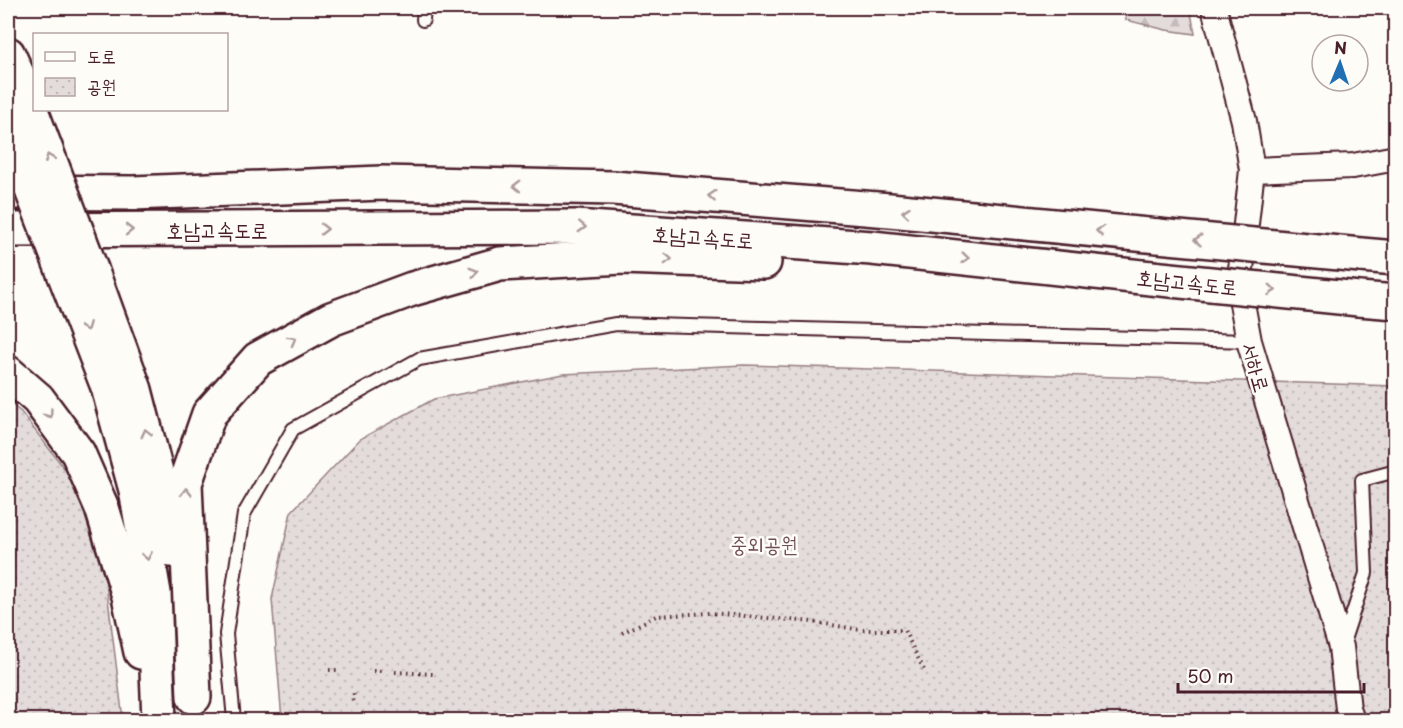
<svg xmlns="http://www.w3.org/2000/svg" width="1403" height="728" font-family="'Playpen Sans','Poor Story',sans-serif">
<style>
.forest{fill:url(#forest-firs);stroke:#967e82;stroke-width:1.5}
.park{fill:url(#park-dots);stroke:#967e82;stroke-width:1.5}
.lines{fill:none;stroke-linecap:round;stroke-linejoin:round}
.lane-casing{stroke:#4a1f2b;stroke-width:16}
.street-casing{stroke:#4a1f2b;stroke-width:28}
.highway-casing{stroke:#4a1f2b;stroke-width:38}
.path{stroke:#4a1f2b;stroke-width:4;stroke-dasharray:1.5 4.5;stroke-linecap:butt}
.lane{stroke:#fdfcf7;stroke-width:12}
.street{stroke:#fdfcf7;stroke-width:24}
.highway{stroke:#fdfcf7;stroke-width:33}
.highway-bridge-casing{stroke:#4a1f2b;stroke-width:38;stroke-linecap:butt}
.highway-bridge{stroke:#fdfcf7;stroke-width:33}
.oneway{stroke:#ac999b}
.labels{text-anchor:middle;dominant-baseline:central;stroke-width:5;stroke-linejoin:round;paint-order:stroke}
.street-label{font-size:21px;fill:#4a1f2b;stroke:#fdfcf7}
.park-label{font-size:21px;fill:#704e57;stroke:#fdfcf7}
</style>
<defs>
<pattern id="forest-firs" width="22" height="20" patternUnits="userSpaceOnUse" patternTransform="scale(1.5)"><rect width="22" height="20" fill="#e3dcda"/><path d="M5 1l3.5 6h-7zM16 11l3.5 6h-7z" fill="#c4bcbb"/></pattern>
<pattern id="park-dots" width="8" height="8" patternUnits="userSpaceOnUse" patternTransform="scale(1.5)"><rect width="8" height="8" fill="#e3dcda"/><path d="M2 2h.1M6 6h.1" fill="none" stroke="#c4bcbb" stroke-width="1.8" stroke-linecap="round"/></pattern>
</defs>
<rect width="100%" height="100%" fill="#fdfcf7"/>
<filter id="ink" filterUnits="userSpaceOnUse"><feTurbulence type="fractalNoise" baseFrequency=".0167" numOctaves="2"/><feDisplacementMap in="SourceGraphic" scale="12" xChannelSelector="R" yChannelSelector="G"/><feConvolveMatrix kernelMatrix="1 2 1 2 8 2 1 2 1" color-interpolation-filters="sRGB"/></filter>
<g filter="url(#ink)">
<path class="forest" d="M1124,8H1190L1195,34L1166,30L1126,20Z"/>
<g class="park">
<path d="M744,365L1395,386V720H282L272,599L291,512L360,439L434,399L563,374Z"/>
<path d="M8,402L21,412L74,481L106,583L123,720H8Z"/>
</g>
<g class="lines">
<defs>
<g id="lane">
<path d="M423,20L424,8"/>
<path d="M1343,643L1366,573L1362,480L1396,471"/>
<path d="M234,720L226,634L244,514L293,429L419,359L616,324L1249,341"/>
</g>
<g id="street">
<path d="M1214,8L1244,121L1252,170L1239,287L1249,341L1341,647L1348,709L1352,720"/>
<path d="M1252,170L1353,166L1396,158"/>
</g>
<g id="highway">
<path d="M8,54L18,76"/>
<path d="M8,192L133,193L381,183L613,188L890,210L1158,236"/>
<path d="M8,230L575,227L872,248L1151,278"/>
<path d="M1361,255L1396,258"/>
<path d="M92,272L135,390L160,487L170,550"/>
<path d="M64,273L108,387L136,490L154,593L159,720"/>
<path d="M1359,299L1396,302"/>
<path d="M8,373L38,399L78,453L102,508L129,596L141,652"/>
<path d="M194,697L185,483L209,414L258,359L331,319L412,289L500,264L622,257L764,262"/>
</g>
</defs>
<use href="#lane" class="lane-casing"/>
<use href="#street" class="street-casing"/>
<use href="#highway" class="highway-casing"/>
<g class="path">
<path d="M622,633L656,616L710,613L813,622L862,630H904L924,670"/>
<path d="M329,670H338"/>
<path d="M373,671H383"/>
<path d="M395,672L433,674"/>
<path d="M353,701L354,691"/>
</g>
<use href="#lane" class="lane"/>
<use href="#street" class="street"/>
<use href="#highway" class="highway"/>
<defs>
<g id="highway-bridge">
<path d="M18,76L92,272"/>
<path d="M8,128L64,273"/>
<path d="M1158,236L1361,255"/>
<path d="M1151,278L1359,299"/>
</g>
</defs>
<use href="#highway-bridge" class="highway-bridge-casing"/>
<use href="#highway-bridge" class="highway-bridge"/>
</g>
<defs><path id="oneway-chevron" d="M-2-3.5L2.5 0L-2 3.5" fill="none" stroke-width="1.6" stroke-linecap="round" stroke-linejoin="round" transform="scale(1.5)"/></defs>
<g class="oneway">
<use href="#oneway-chevron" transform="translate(49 158) rotate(-111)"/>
<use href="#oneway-chevron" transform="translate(517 186) rotate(-179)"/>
<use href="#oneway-chevron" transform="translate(712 196) rotate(-176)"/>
<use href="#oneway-chevron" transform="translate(906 212) rotate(-174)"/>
<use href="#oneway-chevron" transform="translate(582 227) rotate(3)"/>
<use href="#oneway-chevron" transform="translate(324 229)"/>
<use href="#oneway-chevron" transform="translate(129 230)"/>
<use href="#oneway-chevron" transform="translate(1100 231) rotate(-174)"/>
<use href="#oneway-chevron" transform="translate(1198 240) rotate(-175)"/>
<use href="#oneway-chevron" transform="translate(965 258) rotate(6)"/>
<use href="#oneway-chevron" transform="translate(668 259) rotate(2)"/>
<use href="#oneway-chevron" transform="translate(474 272) rotate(-16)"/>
<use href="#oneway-chevron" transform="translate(1272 290) rotate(6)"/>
<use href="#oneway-chevron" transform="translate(86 327) rotate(68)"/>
<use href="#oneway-chevron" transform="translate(292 340) rotate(-29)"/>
<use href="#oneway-chevron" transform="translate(49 414) rotate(53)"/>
<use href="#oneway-chevron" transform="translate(146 433) rotate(-104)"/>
<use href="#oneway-chevron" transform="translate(186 492) rotate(-91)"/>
<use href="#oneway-chevron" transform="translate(147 556) rotate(80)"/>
</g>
</g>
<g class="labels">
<g class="street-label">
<text x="217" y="229">호남고속도로</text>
<text transform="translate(703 236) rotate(4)">호남고속도로</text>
<text transform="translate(1187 281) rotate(6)">호남고속도로</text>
<text transform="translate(1257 367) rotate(74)">서하로</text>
</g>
<g class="park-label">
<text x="764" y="543">중외공원</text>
</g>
</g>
<rect width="1403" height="728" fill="none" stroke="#fdfcf7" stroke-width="30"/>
<rect x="15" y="15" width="1373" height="698" fill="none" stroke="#4a1f2b" stroke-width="2" filter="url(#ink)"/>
<rect x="33" y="33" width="195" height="78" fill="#fdfcf7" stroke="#b5a4a5" stroke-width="1.5"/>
<rect x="45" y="52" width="30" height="9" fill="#fdfcf7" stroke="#b5a4a5" stroke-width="1.5"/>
<text x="87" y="63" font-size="18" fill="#4a1f2b">도로</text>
<rect x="45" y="78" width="30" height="18" fill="url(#park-dots)" stroke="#b5a4a5" stroke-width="1.5"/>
<text x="87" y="93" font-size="18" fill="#4a1f2b">공원</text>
<g transform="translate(1340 63) rotate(2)"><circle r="28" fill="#fdfcf7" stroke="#b5a4a5" stroke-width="1.5"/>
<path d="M0-4.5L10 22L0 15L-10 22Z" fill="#1f6fb2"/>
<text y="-9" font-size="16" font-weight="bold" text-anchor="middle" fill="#4a1f2b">N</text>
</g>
<path d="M1178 683v9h186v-9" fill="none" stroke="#4a1f2b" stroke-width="3"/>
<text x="1187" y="683" font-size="18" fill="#4a1f2b" stroke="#fdfcf7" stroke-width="4.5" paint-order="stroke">50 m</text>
</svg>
